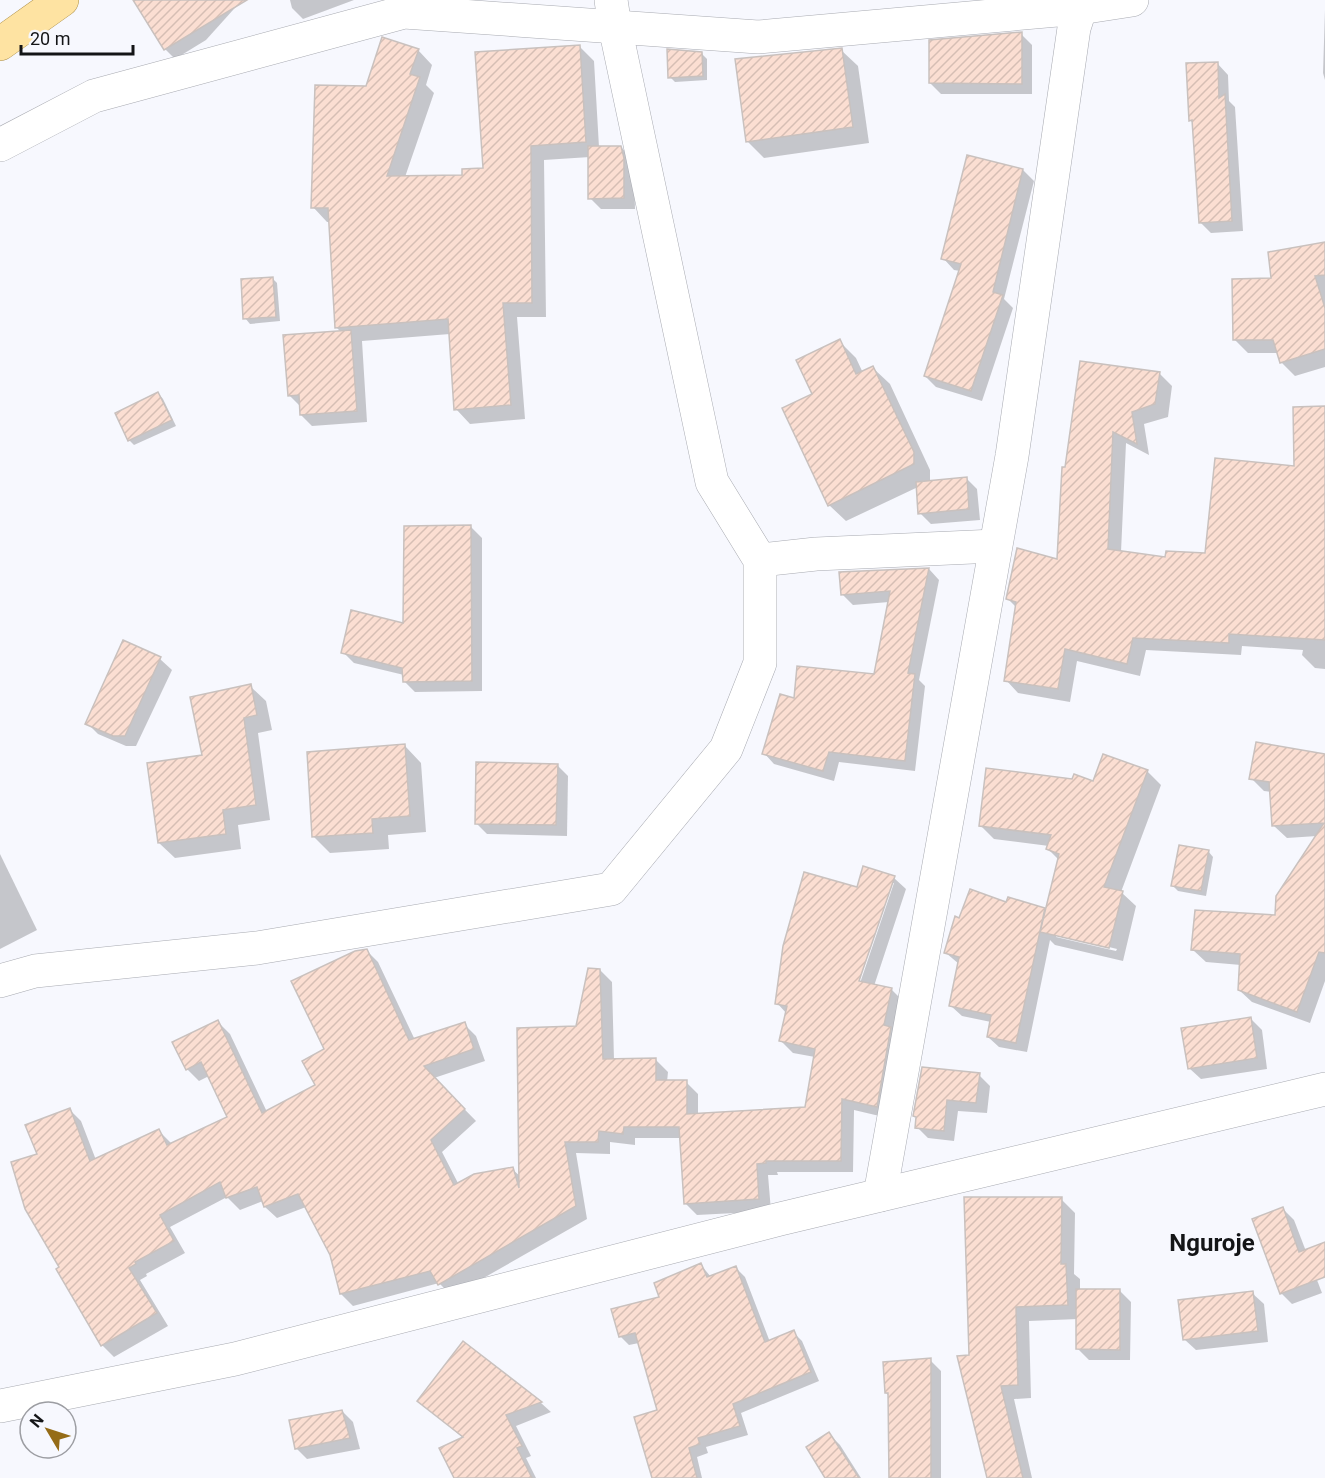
<svg xmlns="http://www.w3.org/2000/svg" width="1325" height="1478" font-family="Roboto,sans-serif">
<style>
.shadow{fill:#0003;fill-rule:evenodd}
.building{fill:url(#building-hatch);stroke:#c9c1be;stroke-width:1.5}
.lines{fill:none;stroke-linecap:round;stroke-linejoin:round}
.minor-casing{stroke:#a8aab1;stroke-width:34}
.primary-casing{stroke:#ac8f49;stroke-width:34}
.minor{stroke:#fff;stroke-width:33}
.primary{stroke:#fee3a2;stroke-width:33}
.labels{text-anchor:middle;dominant-baseline:central;stroke-width:6;stroke-linejoin:round;paint-order:stroke}
.district-label{font-size:24px;font-weight:bold;fill:#141517;stroke:#f7f8fe}
</style>
<defs>
<pattern id="building-hatch" width="6" height="6" patternUnits="userSpaceOnUse" patternTransform="scale(1.5)"><rect width="6" height="6" fill="#fbded2"/><path d="M-1 1l2-2M0 6l6-6M5 7l2-2" fill="none" stroke="#d6beb4"/></pattern>
</defs>
<rect width="100%" height="100%" fill="#f7f8fe"/>
<g class="shadow">
<path d="M135,0H242L206,40L175,59L165,49Z"/>
<path d="M290,0H354L303,19L292,8Z"/>
<path d="M1325,9V80L1323,73Z"/>
<path d="M1021,34L1032,45V94H941L930,83Z"/>
<path d="M579,46L594,61L599,147H621L632,159L634,170L635,209H601L590,198V157L544,160L546,317H517L525,419L470,424L456,409L450,334L362,341L367,422L312,426L301,415V407L289,395L341,332L336,327L330,222H327L313,207L367,88L418,50L432,65L426,85L434,93L405,177H463L484,170Z"/>
<path d="M841,50L858,66L869,143L764,158L748,142Z"/>
<path d="M701,53L707,59V80L675,82L670,77Z"/>
<path d="M1217,63L1228,75L1229,101L1235,107L1243,231L1211,233L1200,222L1194,124L1190,120Z"/>
<path d="M1023,170L1034,181L1004,299L1013,308L982,401L936,387L925,376L960,271L954,270L943,258Z"/>
<path d="M1325,243V367L1295,376L1282,363L1279,353H1248L1234,339L1273,280Z"/>
<path d="M272,278L277,283L280,321L250,324L245,318Z"/>
<path d="M839,341L856,358L863,373L873,368L890,384L930,470V482L966,478L977,489L980,520L931,524L920,513L918,487L846,521L829,505L814,395Z"/>
<path d="M1159,373L1172,386L1168,417L1144,424L1149,455L1126,443L1121,552L1167,559L1206,555L1295,468L1325,408V669L1315,668L1302,655L1303,650L1242,646L1241,655L1146,650L1140,676L1077,661L1070,702L1018,693L1006,680L1017,608L1007,598L1059,561L1067,468Z"/>
<path d="M158,393L163,399L176,426L134,445L129,440Z"/>
<path d="M471,527L482,538V691L415,692L404,681V675L354,663L343,652L405,625Z"/>
<path d="M929,569L939,580L919,680L925,686L915,771L839,762L834,781L774,764L764,753L795,700L875,676L889,602L853,605L843,595L841,573Z"/>
<path d="M124,642L160,659L172,670L136,746H126L98,734L87,723Z"/>
<path d="M250,686L266,701L272,730L258,733L270,820L238,825L241,849L175,858L159,843L204,756Z"/>
<path d="M405,746L421,763L426,832L388,835L389,849L330,853L313,836Z"/>
<path d="M1325,755V981L1310,1023L1252,1002L1239,990L1241,965L1206,962L1193,950L1277,917L1317,836L1287,838L1274,826L1272,792L1264,791L1251,778Z"/>
<path d="M557,765L568,776L567,836L487,834L476,823Z"/>
<path d="M1147,771L1161,785L1121,892L1136,906L1123,961L1055,945L1050,940L1027,1052L999,1047L988,1037L991,1022L962,1016L951,1006L959,964L946,953L960,919L1007,904L1044,910L1046,912L1059,860L1048,849L1049,846L994,839L980,825L1094,783ZM1056,934L1117,949L1116,951L1056,937Z"/>
<path d="M1208,851L1213,857L1206,896L1178,891L1173,886Z"/>
<path d="M0,854L37,930L0,949Z"/>
<path d="M894,878L906,889L874,986L891,989L903,1001L888,1118L854,1110L853,1172H777L778,1175H768L771,1211L697,1215L685,1203L682,1138H635V1145L610,1142V1154L576,1153L587,1219L452,1296L439,1283L353,1306L341,1294L331,1255L306,1207L277,1218L265,1207L263,1201L240,1210L227,1197L170,1227L185,1253L146,1274L147,1276L140,1280L168,1326L114,1357L102,1345L61,1268L39,1155L69,1109L81,1121L96,1160L159,1131L172,1144L229,1117L209,1076L199,1081L187,1069L218,1022L230,1034L267,1112L317,1086L326,1050L366,950L378,962L415,1040L464,1024L476,1036L485,1061L434,1078L476,1121L442,1152L459,1185L512,1169L521,1177L600,970L612,982L614,1060H656L668,1072L667,1082H686L698,1094V1115L806,1108L815,1057L793,1053L781,1041L787,1014L777,1003L858,889ZM891,883H894L858,989L856,988Z"/>
<path d="M1251,1019L1262,1030L1267,1069L1201,1079L1189,1068Z"/>
<path d="M979,1075L990,1086L987,1113L958,1111L954,1141L928,1138L917,1127L918,1118Z"/>
<path d="M1061,1199L1075,1213L1074,1274L1080,1279V1291H1120L1131,1302L1130,1360H1089L1078,1349V1319L1029,1321L1031,1398L1014,1399L1032,1478H988L971,1356Z"/>
<path d="M1283,1209L1294,1220L1322,1293L1292,1304L1281,1293Z"/>
<path d="M701,1265L711,1277L736,1268L745,1277L770,1342L793,1332L802,1341L819,1381L741,1413L748,1435L706,1447L708,1453L697,1457L702,1478H653L658,1411L639,1343L629,1345L620,1336L662,1298Z"/>
<path d="M1252,1293L1264,1304L1268,1342L1196,1350L1184,1339Z"/>
<path d="M464,1343L541,1403L551,1412L516,1426L531,1456L526,1458L536,1478H456L463,1438L419,1401Z"/>
<path d="M930,1360L941,1371V1478H890L889,1396L886,1393Z"/>
<path d="M342,1411L353,1422L360,1449L307,1459L296,1448Z"/>
<path d="M829,1434L840,1445L861,1478H827Z"/>
</g>
<g class="building">
<path d="M133,0H247L164,50Z"/>
<path d="M1022,32V84L929,83V40Z"/>
<path d="M382,37L419,49L410,74L420,77L387,176L462,175V169L483,168L475,52L580,45L586,142L531,146L532,303H503L511,405L454,410L448,319L335,328L328,208H311L315,85L366,86Z"/>
<path d="M842,48L853,127L746,142L735,59Z"/>
<path d="M667,49L702,52L703,76L668,78Z"/>
<path d="M1218,62L1219,98L1225,94L1232,221L1199,223L1192,120L1189,121L1186,63Z"/>
<path d="M588,146H621L624,158V198L588,199Z"/>
<path d="M967,155L1023,169L993,292L1003,295L971,391L924,376L961,264L941,259Z"/>
<path d="M1325,242V275L1315,276L1325,308V349L1280,363L1273,340H1233L1232,279L1271,278L1268,252Z"/>
<path d="M273,277L276,317L243,319L241,279Z"/>
<path d="M351,330L357,411L300,415L299,395L288,396L283,335Z"/>
<path d="M840,339L856,374L873,366L914,452V464L828,506L782,408L812,394L796,360Z"/>
<path d="M1080,361L1160,372L1155,404L1132,412L1137,444L1113,432L1108,549L1165,557L1166,551L1205,553L1215,458L1294,466L1293,407L1325,406V640L1229,634V643L1133,638L1127,664L1065,649L1058,689L1004,681L1016,602L1006,599L1017,548L1057,559L1062,467H1065Z"/>
<path d="M158,392L172,420L128,441L115,413Z"/>
<path d="M967,477L969,509L918,514L916,482Z"/>
<path d="M471,525L472,681L403,682L402,668L341,653L351,610L403,623L404,526Z"/>
<path d="M929,568L908,673L915,674L905,761L829,752L823,771L762,754L780,694L794,698L797,666L874,674L890,591L841,595L839,572Z"/>
<path d="M123,640L161,657L125,736H113L85,724Z"/>
<path d="M251,684L257,715L244,718L256,805L223,810L226,834L158,843L147,763L202,755L190,697Z"/>
<path d="M1256,742L1325,754V953L1319,952L1297,1012L1238,990L1240,954L1191,950L1195,910L1275,915L1276,896L1324,823L1272,826L1269,782L1249,779Z"/>
<path d="M405,744L410,816L372,819L373,833L312,837L307,752Z"/>
<path d="M1103,754L1148,770L1104,887L1123,891L1109,948L1040,932L1059,854L1046,849L1051,835L979,826L986,768L1072,779L1074,774L1093,781Z"/>
<path d="M476,762L558,764L556,825L475,824Z"/>
<path d="M1179,845L1209,850L1201,891L1171,886Z"/>
<path d="M863,866L895,876L859,981L892,988L884,1025L891,1027L877,1107L842,1099L841,1161H766V1163L757,1164L759,1199L684,1204L679,1127H624L623,1134L599,1131L598,1142H565L576,1206L438,1285L430,1271L340,1294L330,1255L298,1194L264,1207L257,1187L226,1198L220,1182L160,1215L174,1241L135,1262L136,1264L129,1268L157,1313L101,1346L56,1269L59,1267L25,1209L11,1162L37,1154L25,1125L70,1108L90,1161L159,1129L167,1145L227,1117L201,1062L186,1070L172,1042L218,1020L262,1113L315,1085L302,1061L324,1049L291,981L355,951L367,949L409,1040L465,1022L474,1049L424,1066L465,1109L431,1140L454,1185L474,1174L513,1167L519,1188L517,1028L576,1026L588,968L600,969L603,1059L656,1058V1080H687V1114L805,1107L815,1049L779,1041L787,1006L775,1004L783,946L804,872L857,887Z"/>
<path d="M970,889L1006,902L1008,897L1045,908L1016,1043L987,1037L991,1015L949,1006L959,957L944,953L955,916L959,918Z"/>
<path d="M1251,1017L1257,1058L1188,1069L1181,1028Z"/>
<path d="M922,1067L980,1073L976,1103L947,1100L944,1131L915,1128L916,1117L913,1116Z"/>
<path d="M964,1197H1062L1061,1264H1066L1068,1305L1016,1307L1018,1385L1001,1386L1023,1478H987L957,1356L969,1355Z"/>
<path d="M1283,1207L1299,1252L1325,1242V1277L1280,1294L1252,1219Z"/>
<path d="M701,1263L707,1277L736,1266L765,1342L794,1330L811,1372L733,1404L740,1426L698,1438L700,1444L689,1448L697,1478H652L634,1417L657,1410L635,1333L619,1337L611,1309L659,1297L654,1283Z"/>
<path d="M1076,1289H1120V1350L1076,1349Z"/>
<path d="M1253,1291L1258,1331L1183,1340L1178,1300Z"/>
<path d="M463,1341L542,1402L506,1415L522,1446L517,1448L532,1478H454L439,1448L463,1437L417,1401Z"/>
<path d="M931,1358V1478H889L888,1393H885L883,1362Z"/>
<path d="M342,1410L350,1438L295,1449L289,1420Z"/>
<path d="M829,1432L859,1478H825L806,1447Z"/>
</g>
<g class="lines">
<defs>
<g id="minor">
<path d="M0,145L94,96L404,12L758,37L1080,8L1132,0"/>
<path d="M760,560L816,554L995,546"/>
<path d="M0,981L35,971L257,948L611,889L726,749L760,663V560L712,482L615,27L611,0"/>
<path d="M880,1195L1012,456L1074,28L1083,0"/>
<path d="M0,1406L235,1359L780,1219L1325,1089"/>
</g>
<path id="primary" d="M0,44L62,0"/>
</defs>
<use href="#minor" class="minor-casing"/>
<use href="#primary" class="primary-casing"/>
<use href="#minor" class="minor"/>
<use href="#primary" class="primary"/>
</g>
<g class="labels">
<g class="district-label">
<text x="1212" y="1243">Nguroje</text>
</g>
</g>
<g transform="translate(48 1430) rotate(309)"><circle r="28" fill="#f7f8fe" stroke="#9c9da2" stroke-width="1.5"/>
<path d="M0-4.5L10 22L0 15L-10 22Z" fill="#956c17"/>
<text y="-9" font-size="16" font-weight="bold" text-anchor="middle" fill="#141517">N</text>
</g>
<path d="M21 45v9h112v-9" fill="none" stroke="#141517" stroke-width="3"/>
<text x="30" y="45" font-size="18" fill="#141517" stroke="#f7f8fe" stroke-width="4.5" paint-order="stroke">20 m</text>
</svg>
